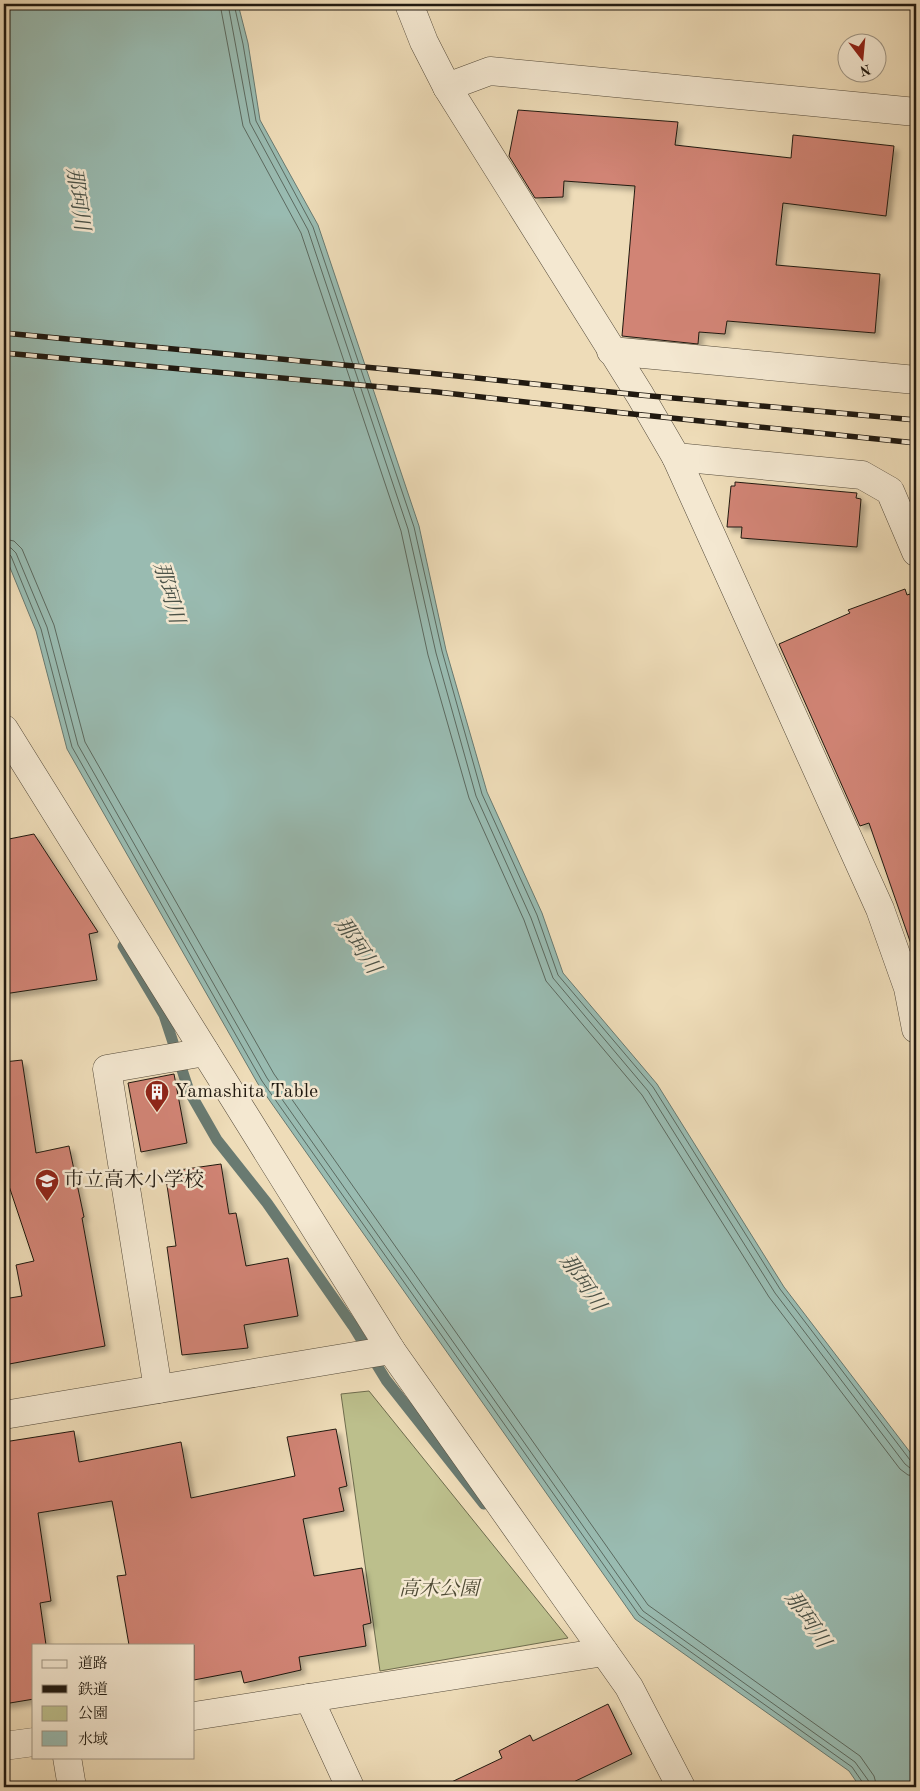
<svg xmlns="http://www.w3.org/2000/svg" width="920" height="1791" font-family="'Old Standard TT','Noto Serif JP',serif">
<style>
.green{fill:#bcbf8c;stroke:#6e6c4e}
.water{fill:#99bbb1;stroke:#697a71}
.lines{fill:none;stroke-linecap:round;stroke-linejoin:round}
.shore{stroke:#5c6a60;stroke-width:1}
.stream{stroke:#697a71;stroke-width:11}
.building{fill:#d18474;stroke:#201910;filter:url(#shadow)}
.minor-casing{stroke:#544a3a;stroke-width:29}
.minor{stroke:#f4e8d1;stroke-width:28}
.rail-casing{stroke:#201910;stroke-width:5.5}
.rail{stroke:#f4e8d1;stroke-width:4;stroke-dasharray:11;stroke-linecap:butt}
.labels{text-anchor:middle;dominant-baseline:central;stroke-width:5;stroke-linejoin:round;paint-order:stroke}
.poi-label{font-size:20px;fill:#201910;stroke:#f4e8d1;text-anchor:start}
.park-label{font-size:20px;font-style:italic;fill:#4f4b35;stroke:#f4e8d1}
.water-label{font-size:21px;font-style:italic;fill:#4a5248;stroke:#f4e8d1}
</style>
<defs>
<filter id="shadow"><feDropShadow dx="4.5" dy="4.5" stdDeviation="2.5" flood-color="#0004"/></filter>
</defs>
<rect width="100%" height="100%" fill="#eedcb8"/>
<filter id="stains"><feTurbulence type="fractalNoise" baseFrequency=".004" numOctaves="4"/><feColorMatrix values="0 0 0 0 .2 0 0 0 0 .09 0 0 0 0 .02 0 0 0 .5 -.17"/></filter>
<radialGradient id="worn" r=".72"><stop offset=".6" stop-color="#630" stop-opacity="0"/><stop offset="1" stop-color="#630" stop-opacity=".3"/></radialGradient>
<path class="green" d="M369,1391L568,1638L380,1671L341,1394Z"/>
<path class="water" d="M4,4H238L248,43L260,120L318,225L419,526L446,650L487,792L542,913L563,973L657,1084L784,1287L916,1460V1787H860L849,1771L635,1619L258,1084L67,749L36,631L4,553Z"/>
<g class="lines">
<g class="shore">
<path d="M220,4L243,126L301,233L401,531L428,655L469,798L524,920L546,981L642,1095L769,1297L900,1469L908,1475L916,1476"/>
<path d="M228,4L250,123L308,230L408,529L436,653L476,796L531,918L553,978L648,1091L775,1293L905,1464L910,1468H916"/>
<path d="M234,4L243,44L256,121L313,227L414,527L442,651L482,794L537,915L558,975L653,1087L780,1289L910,1460L916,1462"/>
<path d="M4,539L14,541L22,549L54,625L85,742L274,1074L648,1605L860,1756L874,1776L877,1787"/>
<path d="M4,546L11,548L16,553L47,627L78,745L267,1078L643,1611L855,1762L868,1780L870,1787"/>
<path d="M4,553H8L11,556L41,629L72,747L262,1081L639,1615L852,1767L863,1783V1787"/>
</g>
<path class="stream" d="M123,946L164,1015L189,1091L217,1140L267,1203L353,1326L386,1380L484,1504"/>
</g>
<g class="building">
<path d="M518,110L678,122L675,145L791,158L793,135L894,146L886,216L783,203L776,265L880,274L875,333L727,321L725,334L699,332L698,344L622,336L635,186L564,181L563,197L535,198L509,156Z"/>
<path d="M735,482L857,493L856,498L861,499L857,547L741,538L742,527H727L731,486H735Z"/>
<path d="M905,589L907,595L910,594L916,610V943L911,944L869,823L860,826L779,644L850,613L848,610Z"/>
<path d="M34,834L98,932L89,934L97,980L4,994V840Z"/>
<path d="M22,1060L36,1153L69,1146L84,1217L82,1218L105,1346L4,1365V1299L22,1296L16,1265L34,1261L4,1171V1062Z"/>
<path d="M174,1074L187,1143L141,1152L128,1083Z"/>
<path d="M221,1164L229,1214L236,1213L246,1266L288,1258L298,1316L244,1325L248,1348L182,1355L167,1247L176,1246L165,1172Z"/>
<path d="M336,1429L347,1486L339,1488L344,1511L303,1519L314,1576L362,1568L371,1623L363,1625L366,1646L299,1657L301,1670L244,1683L241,1671L194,1680V1645H129L117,1576L126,1575L112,1501L38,1513L51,1601L40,1603L46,1645H34V1699L4,1704V1442L74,1431L79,1462L181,1442L191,1498L295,1476L287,1437Z"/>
<path d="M608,1704L632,1754L563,1787H441L502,1758L499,1751L530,1735L533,1741Z"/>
</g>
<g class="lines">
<defs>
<g id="minor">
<path d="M409,4L424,42L447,87L640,395L676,457L862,475L890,491L916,552"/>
<path d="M447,87L490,71L916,112"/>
<path d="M611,351L916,380"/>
<path d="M676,457L880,909L908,988L916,1029"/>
<path d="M4,729L391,1350L629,1687L681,1787"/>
<path d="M158,1389L107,1069L205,1052"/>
<path d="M4,1415L391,1350"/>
<path d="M309,1698L350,1787"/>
<path d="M194,1716L604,1652"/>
<path d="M4,1746L34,1742"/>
<path d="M67,1757L72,1787"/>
</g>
</defs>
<use href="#minor" class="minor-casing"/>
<use href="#minor" class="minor"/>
<defs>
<g id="rail">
<path d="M4,333L428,373L640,395L916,420"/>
<path d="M4,353L437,392L623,413L916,443"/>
</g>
</defs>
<use href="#rail" class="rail-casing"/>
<use href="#rail" class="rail"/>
</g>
<defs>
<symbol id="building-pin" viewBox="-11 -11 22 30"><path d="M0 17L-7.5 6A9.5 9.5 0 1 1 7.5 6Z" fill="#8f2418" stroke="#f4e8d1"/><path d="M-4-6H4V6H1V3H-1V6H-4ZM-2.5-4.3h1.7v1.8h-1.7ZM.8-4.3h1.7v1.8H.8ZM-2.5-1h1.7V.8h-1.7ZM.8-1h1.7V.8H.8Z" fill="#fff"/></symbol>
<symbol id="school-pin" viewBox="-11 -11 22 30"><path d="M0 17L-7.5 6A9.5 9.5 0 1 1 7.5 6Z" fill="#8f2418" stroke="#f4e8d1"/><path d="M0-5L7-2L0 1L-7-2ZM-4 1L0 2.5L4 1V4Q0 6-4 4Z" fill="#fff"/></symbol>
</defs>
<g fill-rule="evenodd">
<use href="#building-pin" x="143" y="1078" width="28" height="38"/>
<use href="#school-pin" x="33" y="1167" width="28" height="38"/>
</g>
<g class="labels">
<g class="poi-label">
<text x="174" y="1092">Yamashita Table</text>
<text x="64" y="1181">市立高木小学校</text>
</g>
<g class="park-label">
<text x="439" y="1590">高木公園</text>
</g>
<g class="water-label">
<text transform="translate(77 199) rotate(82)">那珂川</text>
<text transform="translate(168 593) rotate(74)">那珂川</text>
<text transform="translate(357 946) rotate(56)">那珂川</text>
<text transform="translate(582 1283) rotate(56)">那珂川</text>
<text transform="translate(807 1620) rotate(56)">那珂川</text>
</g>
</g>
<rect width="920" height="1791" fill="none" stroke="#eedcb8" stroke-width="20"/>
<rect x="5" y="5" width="910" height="1781" fill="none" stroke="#201910" stroke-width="2.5"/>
<rect x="10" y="10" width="900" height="1771" fill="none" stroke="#201910"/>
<rect x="32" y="1644" width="162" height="115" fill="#f4e8d1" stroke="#9f9584"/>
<rect x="42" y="1660" width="25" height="8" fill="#f4e8d1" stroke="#9f9584"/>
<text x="78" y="1668" font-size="15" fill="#201910">道路</text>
<rect x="42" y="1685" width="25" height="8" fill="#201910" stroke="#9f9584"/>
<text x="78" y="1694" font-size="15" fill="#201910">鉄道</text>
<rect x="42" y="1706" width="25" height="15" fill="#bcbf8c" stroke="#9f9584"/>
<text x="78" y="1718" font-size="15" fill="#201910">公園</text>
<rect x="42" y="1731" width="25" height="15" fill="#99bbb1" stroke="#9f9584"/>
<text x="78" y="1744" font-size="15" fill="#201910">水域</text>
<g transform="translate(862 58) rotate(164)"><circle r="24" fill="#f4e8d1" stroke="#9f9584"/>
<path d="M0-4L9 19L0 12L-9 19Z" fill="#8f2418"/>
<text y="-8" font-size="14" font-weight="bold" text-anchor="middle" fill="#201910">N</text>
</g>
<rect width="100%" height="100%" filter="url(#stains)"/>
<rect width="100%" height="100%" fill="url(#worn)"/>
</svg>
